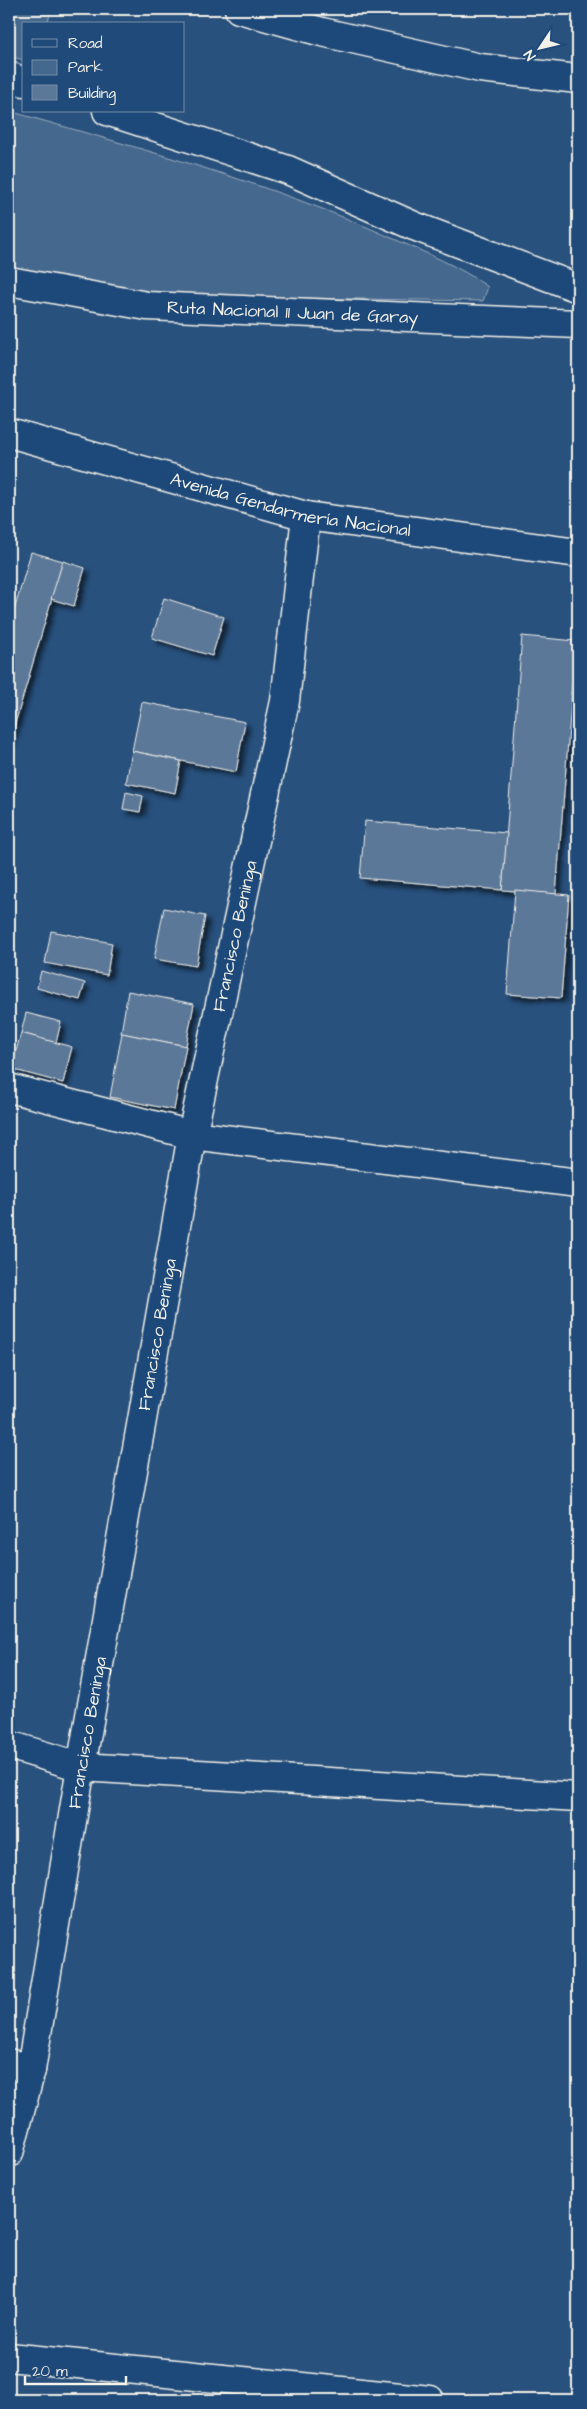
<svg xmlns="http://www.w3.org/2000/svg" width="587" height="2409" font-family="'Architects Daughter',sans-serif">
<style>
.green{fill:#45688e;stroke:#9cacbb}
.building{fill:#5b7899;stroke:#f4f1e8;filter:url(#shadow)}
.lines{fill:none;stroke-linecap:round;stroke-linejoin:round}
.street-casing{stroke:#f4f1e8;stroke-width:31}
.secondary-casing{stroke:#f4f1e8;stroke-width:31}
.highway-casing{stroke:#f4f1e8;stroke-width:31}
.street{stroke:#1f4a7a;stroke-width:28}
.secondary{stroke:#1f4a7a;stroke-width:28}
.highway{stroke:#1f4a7a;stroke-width:28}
.labels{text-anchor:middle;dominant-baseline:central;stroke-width:4;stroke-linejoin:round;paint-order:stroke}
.street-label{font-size:18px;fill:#f4f1e8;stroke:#1f4a7a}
</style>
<defs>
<filter id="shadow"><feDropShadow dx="4.5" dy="4.5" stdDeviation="2.5" flood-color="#0009"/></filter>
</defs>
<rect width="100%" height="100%" fill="#28517e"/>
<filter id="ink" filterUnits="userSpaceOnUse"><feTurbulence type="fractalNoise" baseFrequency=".02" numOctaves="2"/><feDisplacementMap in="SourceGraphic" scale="10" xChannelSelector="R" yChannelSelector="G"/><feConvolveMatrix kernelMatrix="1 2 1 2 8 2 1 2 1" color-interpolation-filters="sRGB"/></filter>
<g filter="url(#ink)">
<g class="green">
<path d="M9,9H52L47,24H24V60L9,56Z"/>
<path d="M9,111C138,148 271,183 394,239C426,253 459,266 488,287L483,301L242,297L128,291L23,272L9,267Z"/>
</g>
<g class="building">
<path d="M31,552L63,561L9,744V628Z"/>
<path d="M63,561L85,568L74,606L51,599Z"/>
<path d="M164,598L224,617L212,656L152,638Z"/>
<path d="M522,636L576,641L556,894L502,890Z"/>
<path d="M576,641H578V695H571Z"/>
<path d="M142,702L245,722L236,772L132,751Z"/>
<path d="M132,751L181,761L175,793L126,783Z"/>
<path d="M126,792L143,796L140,812L123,809Z"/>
<path d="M365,821L507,833L502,890L360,878Z"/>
<path d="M515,890L569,895L561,998L507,994Z"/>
<path d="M164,908L205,916L196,966L154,959Z"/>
<path d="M51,931L112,943L107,975L45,963Z"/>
<path d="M41,971L85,983L80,1000L37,988Z"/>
<path d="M128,991L194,1004L186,1046L121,1033Z"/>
<path d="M26,1013L61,1022L56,1043L21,1033Z"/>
<path d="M21,1033L72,1047L63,1083L11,1069Z"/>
<path d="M122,1033L186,1046L174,1110L110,1097Z"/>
</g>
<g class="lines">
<defs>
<g id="street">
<path d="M9,1088L192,1135L578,1183"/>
<path d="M9,1745L81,1767L578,1797"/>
<path d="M9,2063L31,2070"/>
<path id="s1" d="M9,2153L31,2070L81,1767L192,1135L285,701L306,516"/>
<path d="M9,2357L430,2400"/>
</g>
<g id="secondary">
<path d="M239,9L322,32L480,68L578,79"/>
<path id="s2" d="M9,433L306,516L578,553"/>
</g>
<g id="highway">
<path d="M9,76L24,82"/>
<path d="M107,111L288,170L414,226L578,288"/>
<path id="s3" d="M9,281L147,306L578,324"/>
</g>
</defs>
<use href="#street" class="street-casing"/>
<use href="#secondary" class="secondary-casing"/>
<use href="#highway" class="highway-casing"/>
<use href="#street" class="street"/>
<use href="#secondary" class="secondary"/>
<use href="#highway" class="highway"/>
</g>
</g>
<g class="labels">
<g class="street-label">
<text stroke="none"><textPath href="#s3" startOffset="286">Ruta Nacional 11 Juan de Garay</textPath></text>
<text stroke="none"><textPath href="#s2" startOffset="291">Avenida Gendarmería Nacional</textPath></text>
<text stroke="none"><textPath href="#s1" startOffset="1238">Francisco Beninga</textPath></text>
<text stroke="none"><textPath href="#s1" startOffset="832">Francisco Beninga</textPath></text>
<text stroke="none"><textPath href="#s1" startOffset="428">Francisco Beninga</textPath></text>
</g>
</g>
<rect width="587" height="2409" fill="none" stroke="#1f4a7a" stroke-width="30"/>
<rect x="15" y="15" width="557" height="2379" fill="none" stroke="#f4f1e8" stroke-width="2" filter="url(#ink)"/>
<rect x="22" y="22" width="162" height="90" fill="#1f4a7a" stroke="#748da6"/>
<rect x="32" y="39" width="25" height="8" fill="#1f4a7a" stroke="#748da6"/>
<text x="68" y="48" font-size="15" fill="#f4f1e8">Road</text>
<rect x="32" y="60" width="25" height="15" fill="#45688e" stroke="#748da6"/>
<text x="68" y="72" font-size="15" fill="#f4f1e8">Park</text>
<rect x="32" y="85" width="25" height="15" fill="#5b7899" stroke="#748da6"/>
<text x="68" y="98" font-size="15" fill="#f4f1e8">Building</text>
<g transform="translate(540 48) rotate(235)" stroke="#1f4a7a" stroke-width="4" paint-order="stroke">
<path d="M0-4L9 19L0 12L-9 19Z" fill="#f4f1e8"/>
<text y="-8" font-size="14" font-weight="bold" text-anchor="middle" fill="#f4f1e8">N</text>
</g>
<path d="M25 2376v8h101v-8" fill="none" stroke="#f4f1e8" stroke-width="2.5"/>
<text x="32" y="2376" font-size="15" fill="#f4f1e8" stroke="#1f4a7a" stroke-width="4" paint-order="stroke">20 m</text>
</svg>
